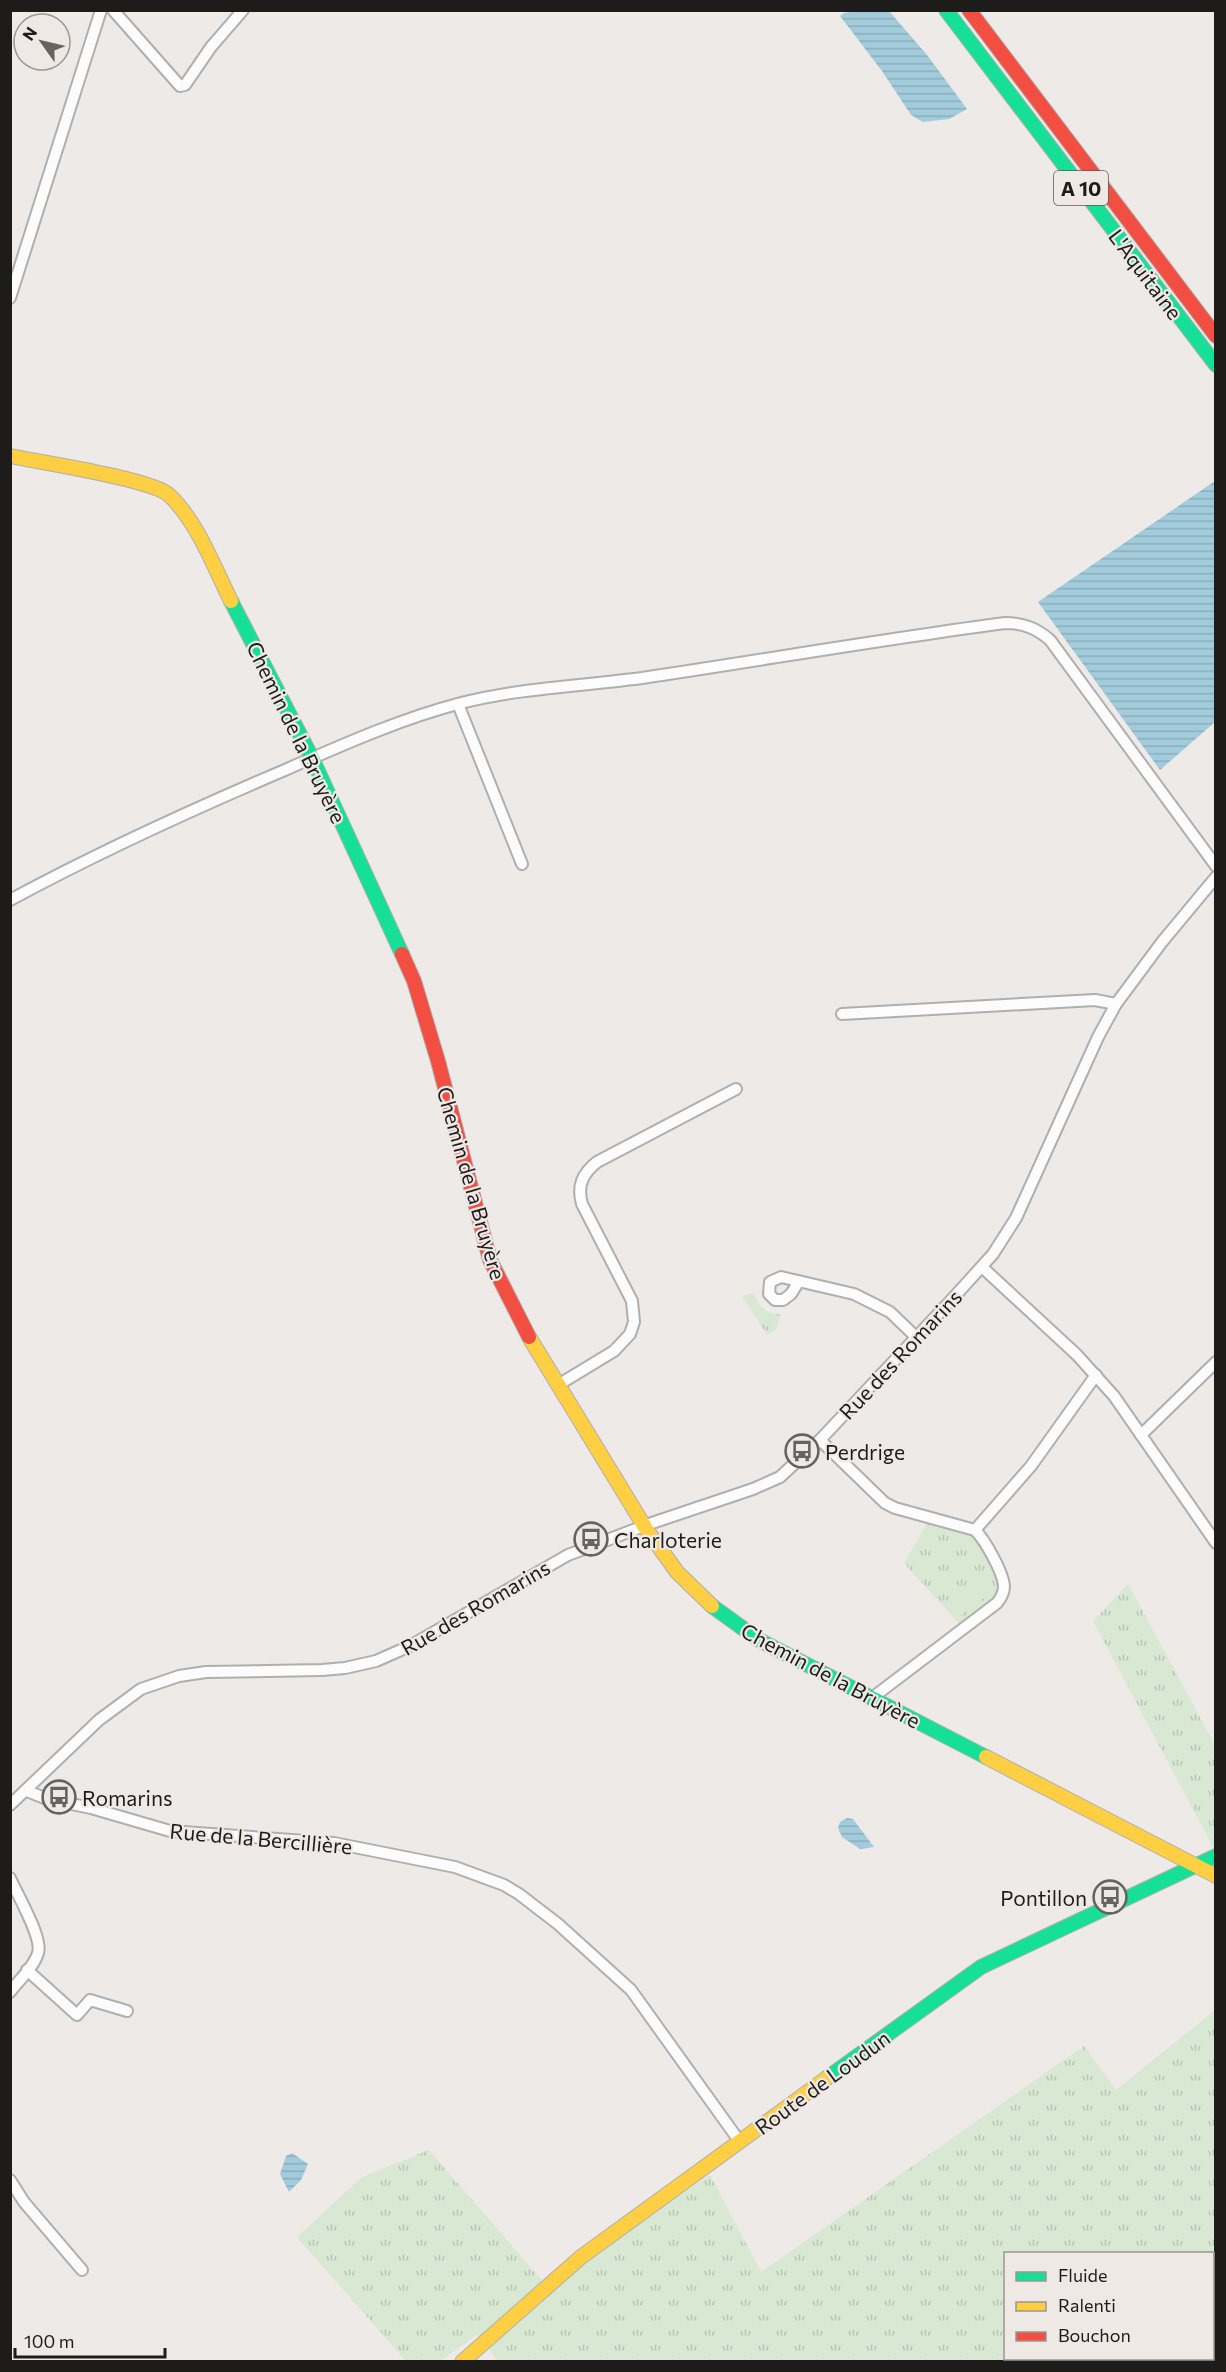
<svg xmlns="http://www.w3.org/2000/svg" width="1226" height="2372" font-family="Commissioner,sans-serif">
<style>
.grass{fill:url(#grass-tufts);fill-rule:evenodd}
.pitch{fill:#d8e8d3}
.water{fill:url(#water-rules)}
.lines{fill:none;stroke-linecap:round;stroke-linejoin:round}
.street-casing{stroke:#b1afae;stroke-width:14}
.fast-casing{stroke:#b1afae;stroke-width:16}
.slow-casing{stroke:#b1afae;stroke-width:16}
.jam-casing{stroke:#b1afae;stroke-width:16}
.street{stroke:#fcfcfc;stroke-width:10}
.fast{stroke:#16e098;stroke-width:14}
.slow{stroke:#ffcf43;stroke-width:14}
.jam{stroke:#f24e42;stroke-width:14}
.labels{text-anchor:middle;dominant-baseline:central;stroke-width:4.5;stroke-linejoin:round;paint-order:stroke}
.shield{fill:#efe9e6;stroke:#5d5a58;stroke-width:1.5}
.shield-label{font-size:20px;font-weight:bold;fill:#1e1c1b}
.street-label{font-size:21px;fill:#1e1c1b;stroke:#efe9e6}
.poi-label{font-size:21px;fill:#1e1c1b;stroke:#efe9e6;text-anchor:start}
</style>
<defs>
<pattern id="grass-tufts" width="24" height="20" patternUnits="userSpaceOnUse" patternTransform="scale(1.5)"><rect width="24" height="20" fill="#d8e8d3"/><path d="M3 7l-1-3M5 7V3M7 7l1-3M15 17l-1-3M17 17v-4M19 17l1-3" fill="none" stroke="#b9c6b5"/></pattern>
<pattern id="water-rules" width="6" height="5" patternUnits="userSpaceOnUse" patternTransform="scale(1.5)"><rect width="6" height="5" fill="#a2cbdc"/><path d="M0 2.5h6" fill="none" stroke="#8baebc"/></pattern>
</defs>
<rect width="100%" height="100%" fill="#edeae8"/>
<g class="grass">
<path d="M754,1293C758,1306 766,1315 781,1314L776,1330L767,1335L742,1296Z"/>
<path d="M928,1522C941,1525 958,1527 969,1534C983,1543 1007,1585 995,1600C987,1610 971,1618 961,1626L904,1563Z"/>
<path d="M1128,1584L1215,1745L1216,1846L1213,1847L1093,1621Z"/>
<path d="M1215,2010V2361L498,2362L478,2334L440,2361H406L297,2237L362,2177L429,2150L546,2285L710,2175L761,2272L1084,2046L1116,2090ZM1006,2254H1212V2358H1006Z"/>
</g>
<path class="pitch" d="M981,1578L993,1591L959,1617L947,1604Z"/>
<g class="water">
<path d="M855,11H889L927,55L967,109L949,119L923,122L911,115L882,71L840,16L844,13Z"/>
<path d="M1215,481V722L1160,770L1038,602Z"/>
<path d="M847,1818L853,1819L874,1847L860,1849L842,1837L838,1828L840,1822Z"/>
<path d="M292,2153L308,2164L301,2180L289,2192L280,2174L286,2156Z"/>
</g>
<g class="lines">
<defs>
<g id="street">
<path d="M113,10L180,86L185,85L211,47L243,10"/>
<path d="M10,298L101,10"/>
<path d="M458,704L522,864"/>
<path d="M10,900C99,852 191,810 285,770C342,745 400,719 461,703C520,688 582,686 642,678C763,660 884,639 1005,623C1023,623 1036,628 1050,640L1216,866"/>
<path d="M842,1014L1095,1000L1116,1004"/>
<path d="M982,1267L1077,1355L1114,1396L1216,1543"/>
<path d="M799,1281L791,1294L783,1300H775L769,1294L770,1282L781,1277L854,1294L890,1312L916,1337"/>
<path d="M558,1385L614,1351L630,1334L634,1322L632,1301L582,1204C577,1186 582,1174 597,1162L736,1089"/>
<path d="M1141,1435L1216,1362"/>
<path d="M820,1440L885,1503L895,1508L975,1530"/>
<path d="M872,1698L997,1603C1001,1598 1004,1593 1004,1586C1003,1572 985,1540 975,1530L1031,1466L1096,1375"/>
<path d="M27,1791L47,1799L91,1808L170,1831L334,1843L455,1867L504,1885L519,1894L558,1924L631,1990L740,2142"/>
<path d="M10,1805L99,1720L141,1689L179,1676L206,1672L322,1670L345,1668L376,1661L410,1646L568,1555L649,1524L753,1489L780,1477L820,1440L955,1296L993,1254L1016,1218L1098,1037L1116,1004L1162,942L1216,877"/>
<path d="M10,1878C17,1894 43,1938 38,1953C34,1967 19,1980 10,1992"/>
<path d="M27,1970L77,2015L90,2000L127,2011"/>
<path d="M10,2180L24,2202L82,2270"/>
</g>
<g id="fast">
<path d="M946,10L1216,365"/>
<path d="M231,601L312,758L402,954"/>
<path d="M712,1606L759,1640L986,1757"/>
<path d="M827,2078L981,1967L1216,1856"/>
</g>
<g id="slow">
<path d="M10,456C39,462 152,479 169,495C197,521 214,567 231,601"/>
<path d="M529,1337L646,1529L677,1572L712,1606"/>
<path d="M986,1757L1216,1876"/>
<path d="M462,2362L581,2257L827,2078"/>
</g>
<g id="jam">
<path d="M969,10L1216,336"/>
<path d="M402,954L414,981L438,1061L490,1260L529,1337"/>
</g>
</defs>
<use href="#street" class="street-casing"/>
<use href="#fast" class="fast-casing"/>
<use href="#slow" class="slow-casing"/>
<use href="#jam" class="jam-casing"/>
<use href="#street" class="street"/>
<use href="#fast" class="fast"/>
<use href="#slow" class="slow"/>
<use href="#jam" class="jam"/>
</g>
<defs>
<symbol id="bus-ring" viewBox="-11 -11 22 22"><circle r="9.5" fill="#efe9e6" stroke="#666463" stroke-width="1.5"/><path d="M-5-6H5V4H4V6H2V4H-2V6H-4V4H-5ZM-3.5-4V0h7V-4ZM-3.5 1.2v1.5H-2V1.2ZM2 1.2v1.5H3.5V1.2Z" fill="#666463"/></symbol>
</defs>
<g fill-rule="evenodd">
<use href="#bus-ring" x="783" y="1432" width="38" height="38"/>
<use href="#bus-ring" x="572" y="1520" width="38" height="38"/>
<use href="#bus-ring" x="40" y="1778" width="38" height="38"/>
<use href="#bus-ring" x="1091" y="1878" width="38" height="38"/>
</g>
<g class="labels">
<rect class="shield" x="1054" y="171" width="54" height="34" rx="4.5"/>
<g class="shield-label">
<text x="1081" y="188">A 10</text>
</g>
<g class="street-label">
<text transform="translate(1146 274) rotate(53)">L'Aquitaine</text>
<text transform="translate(297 732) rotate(64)">Chemin de la Bruyère</text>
<text transform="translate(472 1183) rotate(74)">Chemin de la Bruyère</text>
<text transform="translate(900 1354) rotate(-47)">Rue des Romarins</text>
<text transform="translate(475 1607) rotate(-30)">Rue des Romarins</text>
<text transform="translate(831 1675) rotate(28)">Chemin de la Bruyère</text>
<text transform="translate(261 1838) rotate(5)">Rue de la Bercillière</text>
<text transform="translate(822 2082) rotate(-36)">Route de Loudun</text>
</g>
<g class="poi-label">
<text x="825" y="1451">Perdrige</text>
<text x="614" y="1539">Charloterie</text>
<text x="82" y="1797">Romarins</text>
<text x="1087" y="1897" text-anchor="end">Pontillon</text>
</g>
</g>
<rect width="1226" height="2372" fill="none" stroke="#1e1c1b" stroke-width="24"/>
<rect x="1004" y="2252" width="210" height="108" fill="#efe9e6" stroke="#9b9795" stroke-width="1.5"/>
<rect x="1016" y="2272" width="30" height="9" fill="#16e098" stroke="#9b9795" stroke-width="1.5"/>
<text x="1058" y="2282" font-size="18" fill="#1e1c1b">Fluide</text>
<rect x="1016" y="2302" width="30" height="9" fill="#ffcf43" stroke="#9b9795" stroke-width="1.5"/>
<text x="1058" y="2312" font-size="18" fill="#1e1c1b">Ralenti</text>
<rect x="1016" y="2332" width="30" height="9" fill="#f24e42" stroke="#9b9795" stroke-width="1.5"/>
<text x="1058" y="2342" font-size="18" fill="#1e1c1b">Bouchon</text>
<g transform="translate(42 42) rotate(304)"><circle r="28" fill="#efe9e6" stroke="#9b9795" stroke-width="1.5"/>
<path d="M0-4.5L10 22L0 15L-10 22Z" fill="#666463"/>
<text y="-9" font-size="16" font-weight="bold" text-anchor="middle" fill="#1e1c1b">N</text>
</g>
<path d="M15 2348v9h150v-9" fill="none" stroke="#1e1c1b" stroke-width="3"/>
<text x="24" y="2348" font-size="18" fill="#1e1c1b" stroke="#efe9e6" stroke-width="4.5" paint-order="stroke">100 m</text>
</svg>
